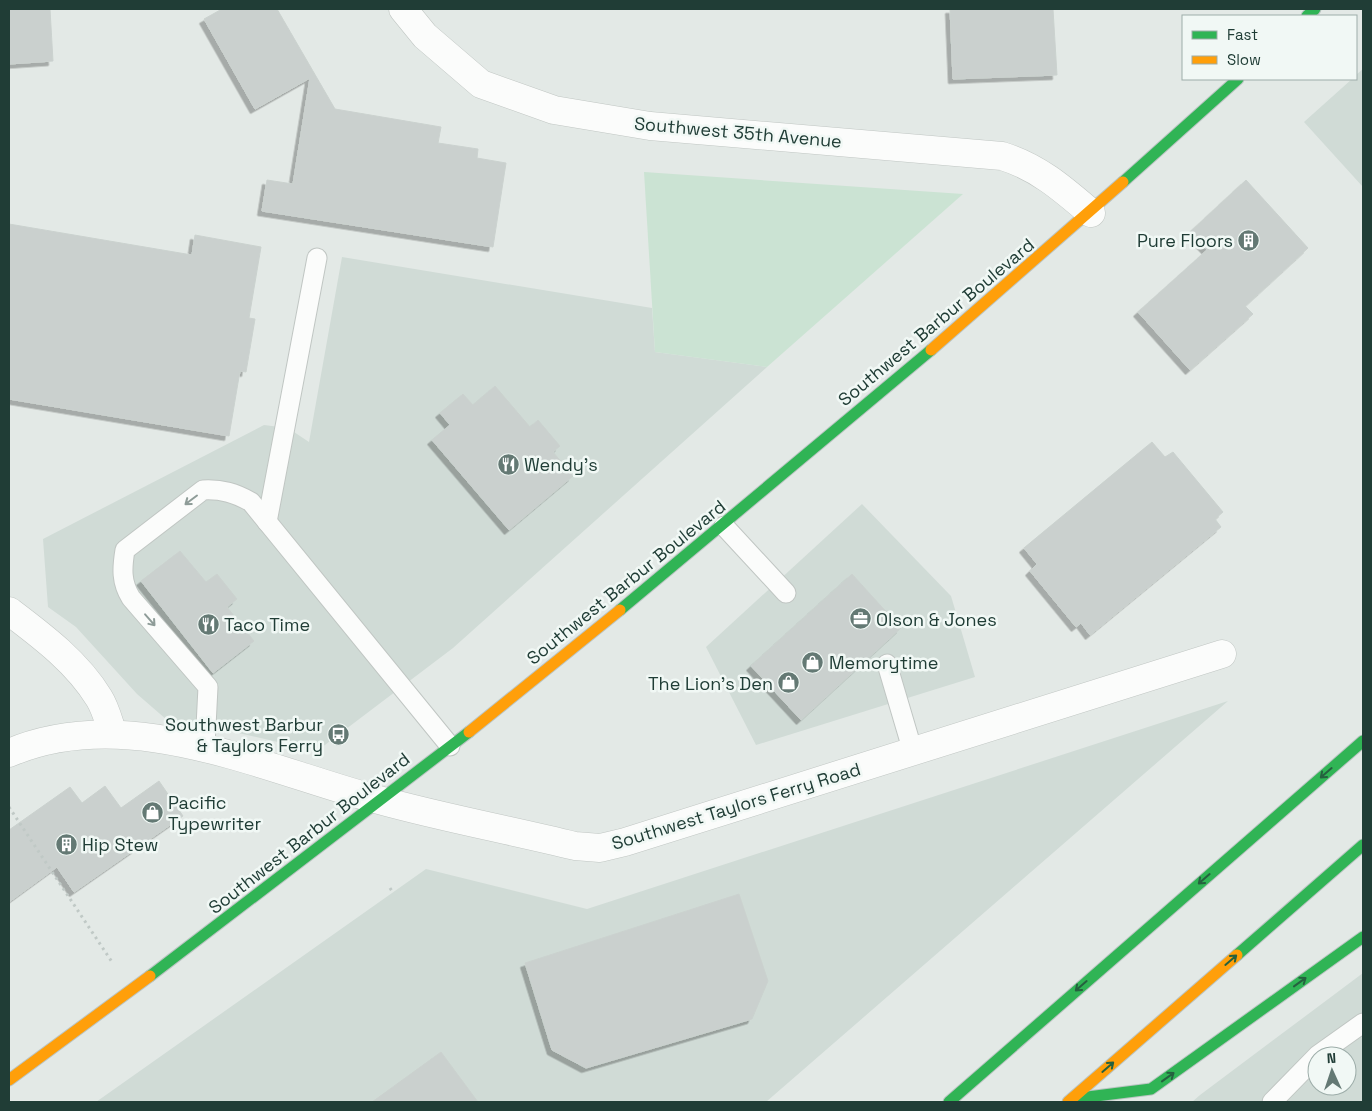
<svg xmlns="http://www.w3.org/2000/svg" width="1372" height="1111" font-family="'Space Grotesk',sans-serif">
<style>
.built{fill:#d0dbd6;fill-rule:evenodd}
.green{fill:#cbe3d3}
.building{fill:#cad0ce;stroke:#cbd2cf;filter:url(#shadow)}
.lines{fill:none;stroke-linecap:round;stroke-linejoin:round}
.lane-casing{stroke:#c0c6c3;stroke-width:21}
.street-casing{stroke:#c0c6c3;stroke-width:29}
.fast-casing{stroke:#bbc5c3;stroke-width:13}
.slow-casing{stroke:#bbc5c3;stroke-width:13}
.path{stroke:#c0c9c6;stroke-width:3;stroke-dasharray:2.5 4;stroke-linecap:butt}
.lane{stroke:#fbfcfb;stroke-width:19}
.street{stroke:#fbfcfb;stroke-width:28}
.fast{stroke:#30b455;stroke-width:11}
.slow{stroke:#ff9f0a;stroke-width:11}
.oneway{stroke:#8e9c98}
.oneway2{stroke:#25613f}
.labels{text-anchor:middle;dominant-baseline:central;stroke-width:5;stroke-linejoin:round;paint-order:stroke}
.street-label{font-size:18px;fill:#203d36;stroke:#f1f8f5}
.poi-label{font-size:18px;fill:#203d36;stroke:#f1f8f5;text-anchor:start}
</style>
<defs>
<filter id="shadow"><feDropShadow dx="-4.5" dy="4.5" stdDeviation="0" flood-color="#0004"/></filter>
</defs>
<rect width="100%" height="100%" fill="#e3e9e6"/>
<g class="built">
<path d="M1363,69V187L1304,122L1352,79H1356V75Z"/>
<path d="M342,257L652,308L655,352L767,367L453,648L317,751L190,722L167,720L137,694L76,627L48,607L43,539L264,425L288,428L309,442Z"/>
<path d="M862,504L951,596L975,677L756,745L706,647Z"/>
<path d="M1228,701L766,1102H96L426,869L587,909Z"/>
<path d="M1363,973V1102H1192L1200,1095ZM1317,1056H1347V1086H1317Z"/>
</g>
<path class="green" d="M644,172L963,194L767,367L655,352Z"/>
<g class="building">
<path d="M9,9H50L53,61L9,64Z"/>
<path d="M222,9H277L335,109L441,127L438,143L478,149L477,158L506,163L493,247L262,211L267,180L293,184L310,78L255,109L204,19Z"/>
<path d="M950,9H1053L1057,75L953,79Z"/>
<path d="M1246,180L1308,248L1245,306L1253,314L1190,370L1138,312L1207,250L1190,232Z"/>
<path d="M9,224L192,255L195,235L261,247L249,318L255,319L246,372L240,371L229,436L9,399Z"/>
<path d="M495,386L530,427L538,420L560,446L553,452L573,476L509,530L432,440L450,425L440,413L463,394L473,405Z"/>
<path d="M1152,442L1165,457L1173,452L1223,512L1215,519L1221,527L1090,635L1081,623L1076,627L1030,571L1037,564L1024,548Z"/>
<path d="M180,551L206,582L217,574L237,599L227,607L254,641L213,673L141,581Z"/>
<path d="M852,574L901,628L801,720L751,666Z"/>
<path d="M159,781L183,816L74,892L57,867L9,902V830L70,787L82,803L105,786L121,808Z"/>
<path d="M739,894L768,981L752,1019L586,1068L552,1050L525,963Z"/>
<path d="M441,1052L478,1102H372Z"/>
</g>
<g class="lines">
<defs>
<g id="lane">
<path d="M267,522L317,258"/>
<path d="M724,526L786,593"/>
<path d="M887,664L913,752"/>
<path d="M205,746L208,687L131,598C121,582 122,568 125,550L203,490C222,489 235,493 251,502L450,746"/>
<path d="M1272,1102L1318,1055L1363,1023"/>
</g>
<g id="street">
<path d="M403,9L425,36L481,84L554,110L650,126L1002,156C1038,167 1063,189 1091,213"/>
<path d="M9,611C42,636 77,662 99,698C106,709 109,723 113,734"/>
<path d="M9,753C128,702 263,769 379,800C444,818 510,830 575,846L600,848L625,842L1222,654"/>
</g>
<g id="fast">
<path d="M1307,16L1315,9"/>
<path d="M1123,182L1238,79"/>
<path d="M620,610L931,350"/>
<path d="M1237,955L1363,845"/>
<path d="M150,976L469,732"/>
<path d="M1072,1099L1151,1089L1363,937"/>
<path d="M949,1102L1363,741"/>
</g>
<g id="slow">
<path d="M931,350L1123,182"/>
<path d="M469,732L620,610"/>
<path d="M9,1080L150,976"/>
<path d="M1068,1102L1237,955"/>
</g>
</defs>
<use href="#lane" class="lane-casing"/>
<use href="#street" class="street-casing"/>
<use href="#fast" class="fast-casing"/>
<use href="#slow" class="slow-casing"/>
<g class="path">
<path d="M335,728L339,734"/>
<path d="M9,807L112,962"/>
<path d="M390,888L392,891"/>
</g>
<use href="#lane" class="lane"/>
<use href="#street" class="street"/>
<use href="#fast" class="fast"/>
<use href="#slow" class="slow"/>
</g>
<defs><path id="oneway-shaft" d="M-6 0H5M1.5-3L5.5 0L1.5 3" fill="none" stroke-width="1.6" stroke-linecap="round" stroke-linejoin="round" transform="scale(1.25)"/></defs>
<g class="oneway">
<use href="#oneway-shaft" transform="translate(191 500) rotate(143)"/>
<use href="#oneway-shaft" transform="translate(150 620) rotate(49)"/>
</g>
<g class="oneway2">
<use href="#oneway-shaft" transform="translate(1326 773) rotate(139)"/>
<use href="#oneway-shaft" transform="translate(1204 879) rotate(139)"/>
<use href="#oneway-shaft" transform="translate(1231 960) rotate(-41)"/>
<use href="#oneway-shaft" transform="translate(1300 982) rotate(-36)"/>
<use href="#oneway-shaft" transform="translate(1081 986) rotate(139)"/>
<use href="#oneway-shaft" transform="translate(1108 1067) rotate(-41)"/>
<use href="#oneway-shaft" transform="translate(1168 1077) rotate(-36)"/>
</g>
<defs>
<symbol id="building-disc" viewBox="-11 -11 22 22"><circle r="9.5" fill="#647974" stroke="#f1f8f5"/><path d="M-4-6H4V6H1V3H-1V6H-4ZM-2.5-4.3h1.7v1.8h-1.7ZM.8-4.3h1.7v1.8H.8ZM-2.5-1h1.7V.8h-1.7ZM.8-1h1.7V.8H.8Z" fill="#fff"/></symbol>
<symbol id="restaurant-disc" viewBox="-11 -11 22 22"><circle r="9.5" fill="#647974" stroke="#f1f8f5"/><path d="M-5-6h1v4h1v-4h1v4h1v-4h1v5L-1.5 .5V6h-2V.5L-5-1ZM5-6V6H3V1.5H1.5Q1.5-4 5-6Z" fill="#fff"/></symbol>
<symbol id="office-disc" viewBox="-11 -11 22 22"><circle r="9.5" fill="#647974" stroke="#f1f8f5"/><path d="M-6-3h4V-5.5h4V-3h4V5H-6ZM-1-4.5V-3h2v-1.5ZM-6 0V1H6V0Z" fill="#fff"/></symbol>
<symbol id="shop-disc" viewBox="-11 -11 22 22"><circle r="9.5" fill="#647974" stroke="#f1f8f5"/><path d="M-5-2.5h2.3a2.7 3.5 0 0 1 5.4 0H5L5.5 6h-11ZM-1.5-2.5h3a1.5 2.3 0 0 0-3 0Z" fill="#fff"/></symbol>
<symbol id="bus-disc" viewBox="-11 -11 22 22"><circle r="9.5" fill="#647974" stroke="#f1f8f5"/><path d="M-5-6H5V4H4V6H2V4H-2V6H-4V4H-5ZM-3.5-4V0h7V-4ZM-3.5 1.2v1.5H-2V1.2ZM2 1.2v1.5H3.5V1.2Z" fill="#fff"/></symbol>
</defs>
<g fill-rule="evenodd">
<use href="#building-disc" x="1236" y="228" width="25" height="25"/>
<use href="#restaurant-disc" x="496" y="452" width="25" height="25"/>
<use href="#office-disc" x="848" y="606" width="25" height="25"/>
<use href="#restaurant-disc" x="196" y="612" width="25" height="25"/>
<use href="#shop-disc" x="800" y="650" width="25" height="25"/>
<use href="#shop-disc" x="776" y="670" width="25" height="25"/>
<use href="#bus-disc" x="326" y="722" width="25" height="25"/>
<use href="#shop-disc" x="140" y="800" width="25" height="25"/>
<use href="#building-disc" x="54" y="832" width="25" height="25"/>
</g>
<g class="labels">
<g class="street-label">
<text transform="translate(738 132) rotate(5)">Southwest 35th Avenue</text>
<text transform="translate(936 322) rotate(-40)">Southwest Barbur Boulevard</text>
<text transform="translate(626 582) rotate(-39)">Southwest Barbur Boulevard</text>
<text transform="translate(736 806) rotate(-17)">Southwest Taylors Ferry Road</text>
<text transform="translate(309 833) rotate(-38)">Southwest Barbur Boulevard</text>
</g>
<g class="poi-label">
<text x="1233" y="240" text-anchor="end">Pure Floors</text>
<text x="524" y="464">Wendy's</text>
<text x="876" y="619">Olson &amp; Jones</text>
<text x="224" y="624">Taco Time</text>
<text x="829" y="662">Memorytime</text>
<text x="773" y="683" text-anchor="end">The Lion's Den</text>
<text x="323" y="724" text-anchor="end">Southwest Barbur<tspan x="323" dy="21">&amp; Taylors Ferry</tspan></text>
<text x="168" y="802">Pacific<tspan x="168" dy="21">Typewriter</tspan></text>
<text x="82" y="844">Hip Stew</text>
</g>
</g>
<rect width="1372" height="1111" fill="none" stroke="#203d36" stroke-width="20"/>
<rect x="1182" y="15" width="175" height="65" fill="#f1f8f5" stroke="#9dada9"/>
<rect x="1192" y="31" width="25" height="8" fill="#30b455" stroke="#9dada9"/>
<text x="1227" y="40" font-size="15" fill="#203d36">Fast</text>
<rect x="1192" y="56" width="25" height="8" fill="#ff9f0a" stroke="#9dada9"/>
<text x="1227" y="65" font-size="15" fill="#203d36">Slow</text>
<g transform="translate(1332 1071) rotate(357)"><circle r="24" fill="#f1f8f5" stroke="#9dada9"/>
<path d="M0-4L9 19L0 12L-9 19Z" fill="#647974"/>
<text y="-8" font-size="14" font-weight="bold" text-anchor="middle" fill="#203d36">N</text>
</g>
</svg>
